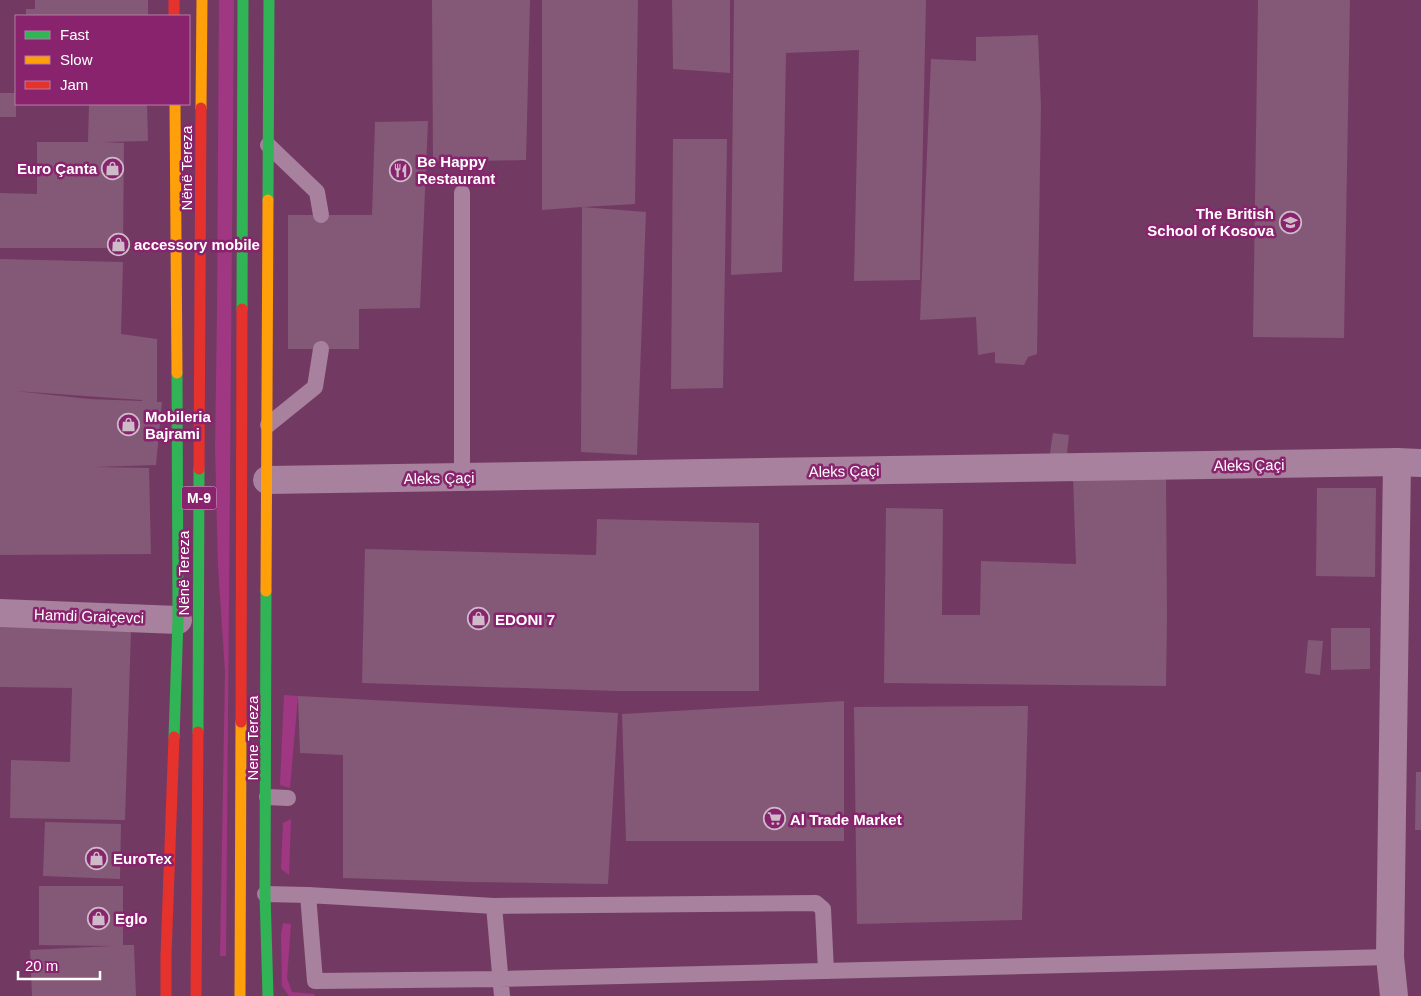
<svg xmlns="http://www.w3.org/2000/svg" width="1421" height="996" font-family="Arial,sans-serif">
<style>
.green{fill:#9f3783}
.building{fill:#845877;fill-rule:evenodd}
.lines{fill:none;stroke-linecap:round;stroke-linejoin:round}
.lane{stroke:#a7819d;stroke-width:16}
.street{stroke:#a7819d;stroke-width:28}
.fast{stroke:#30b455;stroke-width:11}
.slow{stroke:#ff9f0a;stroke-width:11}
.jam{stroke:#e5322d;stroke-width:11}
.labels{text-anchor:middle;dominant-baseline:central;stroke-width:5;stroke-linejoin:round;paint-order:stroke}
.shield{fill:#89236d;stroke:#dcbdd3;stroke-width:1}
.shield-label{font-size:14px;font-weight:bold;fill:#fff}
.poi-label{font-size:15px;font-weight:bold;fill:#fff;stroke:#89236d;text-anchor:start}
.street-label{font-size:15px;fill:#fff;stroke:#89236d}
</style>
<rect width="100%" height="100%" fill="#723a62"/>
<g class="green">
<path d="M219,0H234L226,956H220L225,672L218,566L215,448L217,312Z"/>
<path d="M284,695L298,696L290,788L280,785Z"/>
<path d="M291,819L289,875L281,869L283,823Z"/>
<path d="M283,923L291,924L287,978L292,992L314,994L315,996H289L282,986L281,935Z"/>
</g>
<g class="building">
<path d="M35,0H148V16H26V9H35Z"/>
<path d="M432,0H530L526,160L433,162Z"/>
<path d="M542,0H638L635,204L582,207L646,212L637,455L581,452L582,207L542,210Z"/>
<path d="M672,0H730V73L673,69Z"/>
<path d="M734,0H926L920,280L854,281L859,50L786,53L782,272L731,275Z"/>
<path d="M1258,0H1350L1344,338L1253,337Z"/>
<path d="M1038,35L1041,106L1037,354L1028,357L1024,365L995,363V352L978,355L976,317L920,320L931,59L976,61V37Z"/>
<rect x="0" y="93" width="16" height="24"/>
<path d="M89,104H147L148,141L103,142L124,143L123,248H0V193L37,194V142H88Z"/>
<path d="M428,121L420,308L359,309V349H288V215H372L375,122Z"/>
<path d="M673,139H727L723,388L671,389Z"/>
<path d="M0,259L123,262L121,334L157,339V402H162L156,465L95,467L149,468L151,554L0,555ZM15,391L142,400V401L89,399Z"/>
<path d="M1053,433L1069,435L1066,462L1049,459Z"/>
<path d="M1166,475L1167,617L1166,686L884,683L886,508L943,509L942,615H980L981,561L1076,564L1073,476Z"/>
<path d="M1317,488H1376L1375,577L1316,576Z"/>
<path d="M597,519L759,523V691H617L362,683L365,549L596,555Z"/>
<path d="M0,623L131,631L125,820L10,818L11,760L70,762L72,688L0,687Z"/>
<path d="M1331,628H1370V669L1331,670Z"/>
<path d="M1308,640L1323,641L1320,675L1305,673Z"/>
<path d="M298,696L618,713L608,884L470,882L343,878V755L300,753Z"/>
<path d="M844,701V841H626L622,714Z"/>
<path d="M1028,706L1022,920L857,924L854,707Z"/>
<path d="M1416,772H1421V830H1415Z"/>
<path d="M45,822L121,824L120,879L43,876Z"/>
<path d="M39,886H123V945H134L136,996H32L30,950L112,946L39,945Z"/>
</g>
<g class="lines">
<g class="lane">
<path d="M268,145L317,192L321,215"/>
<path d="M268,425L315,387L321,349"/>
<path d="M462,477V193"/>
<path d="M267,797L288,798"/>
<path d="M265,894L308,895"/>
<path d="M494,906L816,903L823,909L826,971"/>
<path d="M502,996L494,906L308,895L315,981L500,979L1390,957"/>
</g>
<g class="street">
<path d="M267,480L1397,462L1421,463"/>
<path d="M0,613L178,620"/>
<path d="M1394,996L1390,957L1397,462"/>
</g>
<g class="fast">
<path d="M268,200L269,0"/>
<path d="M242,309L243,0"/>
<path d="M266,591L265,894L268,996"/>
<path d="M198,732L199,469"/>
<path d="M174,737L178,620L177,373"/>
</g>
<g class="slow">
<path d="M175,104L177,373"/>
<path d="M201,108L202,0"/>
<path d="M266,591L268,200"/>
<path d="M240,996L241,722"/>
</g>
<g class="jam">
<path d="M174,0V16"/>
<path d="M199,469L201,108"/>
<path d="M241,722L242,309"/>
<path d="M166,996V956L174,737"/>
<path d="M196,996L198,732"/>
</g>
</g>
<defs>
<symbol id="shop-ring" viewBox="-11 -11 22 22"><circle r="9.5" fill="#89236d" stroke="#cebac8" stroke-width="1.5"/><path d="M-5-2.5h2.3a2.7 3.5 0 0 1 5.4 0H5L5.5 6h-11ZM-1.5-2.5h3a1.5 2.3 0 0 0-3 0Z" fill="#cebac8"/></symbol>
<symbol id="restaurant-ring" viewBox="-11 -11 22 22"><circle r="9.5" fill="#89236d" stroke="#cebac8" stroke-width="1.5"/><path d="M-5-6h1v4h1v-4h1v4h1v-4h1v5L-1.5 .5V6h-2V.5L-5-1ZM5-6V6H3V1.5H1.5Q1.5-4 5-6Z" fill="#cebac8"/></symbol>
<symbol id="school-ring" viewBox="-11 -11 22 22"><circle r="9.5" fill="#89236d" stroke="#cebac8" stroke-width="1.5"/><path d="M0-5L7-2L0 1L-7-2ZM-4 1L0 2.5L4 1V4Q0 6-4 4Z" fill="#cebac8"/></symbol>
<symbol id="supermarket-ring" viewBox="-11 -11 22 22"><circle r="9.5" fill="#89236d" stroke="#cebac8" stroke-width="1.5"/><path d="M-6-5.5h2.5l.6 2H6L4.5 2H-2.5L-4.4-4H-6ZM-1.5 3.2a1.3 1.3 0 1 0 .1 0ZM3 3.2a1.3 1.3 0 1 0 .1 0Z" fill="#cebac8"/></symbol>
</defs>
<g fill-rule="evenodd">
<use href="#shop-ring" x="100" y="156" width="25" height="25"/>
<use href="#restaurant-ring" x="388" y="158" width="25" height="25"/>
<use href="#school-ring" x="1278" y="210" width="25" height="25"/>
<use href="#shop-ring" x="106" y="232" width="25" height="25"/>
<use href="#shop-ring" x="116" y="412" width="25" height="25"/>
<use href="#shop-ring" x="466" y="606" width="25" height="25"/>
<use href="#supermarket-ring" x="762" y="806" width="25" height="25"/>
<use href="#shop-ring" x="84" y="846" width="25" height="25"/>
<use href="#shop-ring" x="86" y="906" width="25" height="25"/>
</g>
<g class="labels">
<rect class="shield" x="181.5" y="486.5" width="35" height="23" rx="4"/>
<g class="shield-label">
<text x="199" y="498">M-9</text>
</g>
<g class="poi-label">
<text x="417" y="161">Be Happy<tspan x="417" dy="17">Restaurant</tspan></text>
<text x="97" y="168" text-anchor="end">Euro Çanta</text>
<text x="1274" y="213" text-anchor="end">The British<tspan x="1274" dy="17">School of Kosova</tspan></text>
<text x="134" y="244">accessory mobile</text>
<text x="145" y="416">Mobileria<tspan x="145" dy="17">Bajrami</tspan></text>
<text x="495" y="619">EDONI 7</text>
<text x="790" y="819">Al Trade Market</text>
<text x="113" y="858">EuroTex</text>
<text x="115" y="918">Eglo</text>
</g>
<g class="street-label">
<text transform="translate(186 168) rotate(-90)">Nënë Tereza</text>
<text transform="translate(1249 465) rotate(-1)">Aleks Çaçi</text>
<text transform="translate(844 471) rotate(-1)">Aleks Çaçi</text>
<text transform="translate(439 478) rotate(-1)">Aleks Çaçi</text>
<text transform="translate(183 573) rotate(-90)">Nënë Tereza</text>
<text transform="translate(89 616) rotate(2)">Hamdi Graiçevci</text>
<text transform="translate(252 738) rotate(-90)">Nene Tereza</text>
</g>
</g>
<rect x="15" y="15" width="175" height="90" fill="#89236d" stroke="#b87ba7"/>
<rect x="25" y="31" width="25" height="8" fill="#30b455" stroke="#b87ba7"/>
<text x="60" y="40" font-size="15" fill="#ffffff">Fast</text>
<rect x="25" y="56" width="25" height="8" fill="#ff9f0a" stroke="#b87ba7"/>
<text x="60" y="65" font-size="15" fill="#ffffff">Slow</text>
<rect x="25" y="81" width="25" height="8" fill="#e5322d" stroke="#b87ba7"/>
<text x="60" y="90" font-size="15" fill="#ffffff">Jam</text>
<path d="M18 971v8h82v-8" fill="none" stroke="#ffffff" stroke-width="2.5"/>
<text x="25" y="971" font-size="15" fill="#ffffff" stroke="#89236d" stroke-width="4" paint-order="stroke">20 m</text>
</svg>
